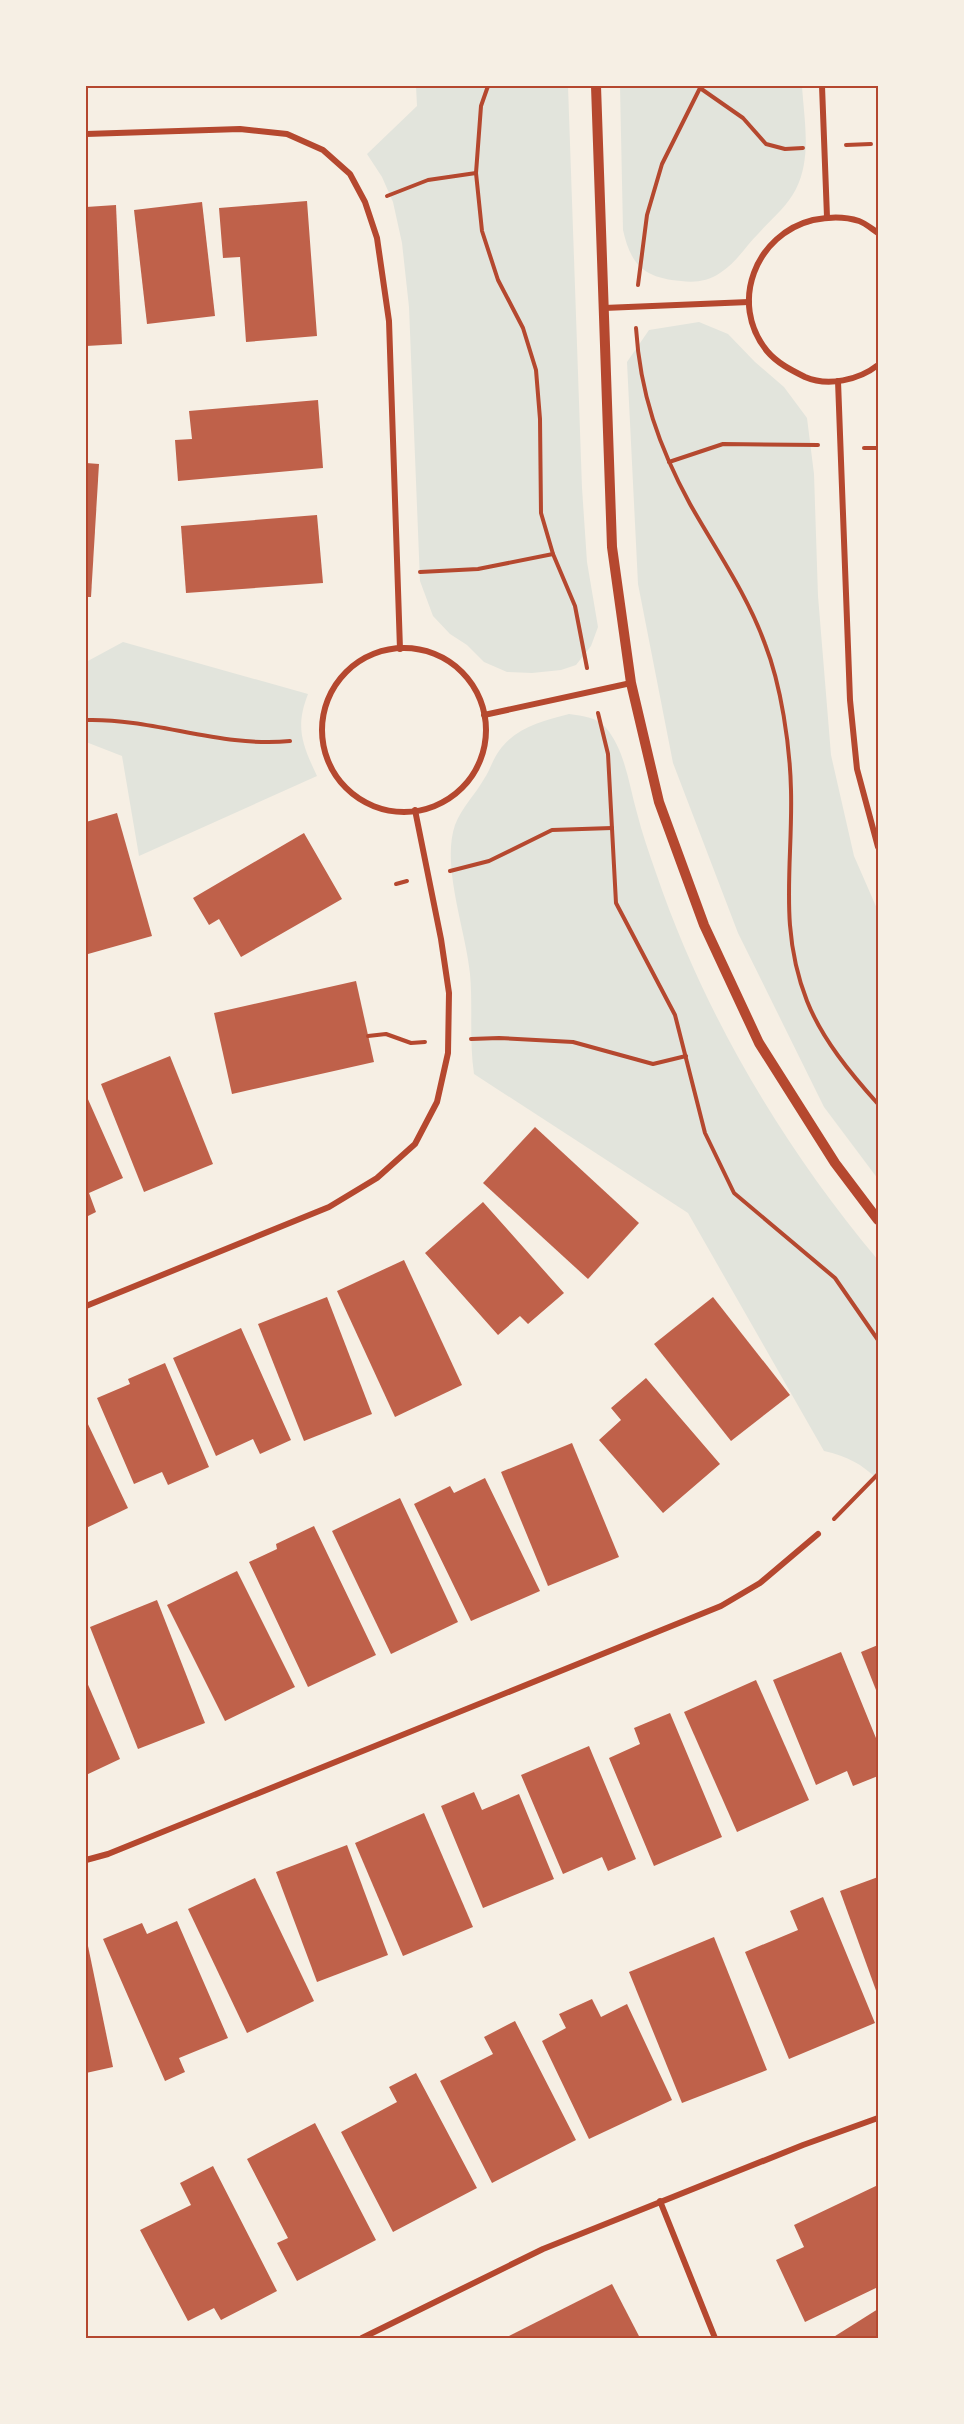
<svg xmlns="http://www.w3.org/2000/svg" width="964" height="2424" font-family="'Titillium Web',sans-serif">
<style>
.green{fill:#e2e4dc}
.building{fill:#bf614a}
.lines{fill:none;stroke-linecap:round;stroke-linejoin:round}
.path{stroke:#b5482f;stroke-width:4}
.minor{stroke:#b5482f;stroke-width:6}
.tertiary{stroke:#b5482f;stroke-width:10}
.neatline{fill:none;stroke:#b5482f;stroke-width:2}
</style>
<rect width="100%" height="100%" fill="#f6efe4"/>
<g class="green">
<path d="M416,86H568L582,488L587,562L598,627L591,646L576,665L561,670L532,673L507,672L484,662L467,645L450,634L433,616L420,581L409,307L402,243L393,202L382,177L367,154L417,106Z"/>
<path d="M620,86H802C804,119 812,157 796,189C787,207 771,219 758,234C745,247 736,263 720,273C708,281 695,283 681,281C645,278 631,266 623,230Z"/>
<path d="M699,322L728,334L755,362L784,387L807,418L814,474L818,596L831,755L854,856L878,911V1179L824,1107L738,933L673,763L638,584L627,362L649,330Z"/>
<path d="M123,642L308,694C295,727 302,744 317,776L139,856L122,756L86,742V662Z"/>
<path d="M569,714C583,716 597,717 606,728C625,750 629,785 637,813C642,833 649,853 656,873C704,1014 783,1147 878,1260V1480C862,1464 847,1456 824,1451L688,1213L474,1074C469,1040 473,1007 470,974C466,931 441,866 455,825C462,807 475,795 484,779C490,770 493,759 499,751C516,727 542,721 569,714Z"/>
</g>
<g class="building">
<path d="M307,201L317,336L246,342L240,257L223,258L219,208Z"/>
<path d="M202,202L215,316L147,324L134,210Z"/>
<path d="M116,205L122,344L86,346V207Z"/>
<path d="M318,400L323,468L178,481L175,440L192,439L189,411Z"/>
<path d="M86,463L99,464L91,597H86Z"/>
<path d="M317,515L323,583L186,593L181,526Z"/>
<path d="M117,813L152,936L88,954L86,946V822Z"/>
<path d="M304,833L342,899L241,957L219,919L209,925L193,898Z"/>
<path d="M356,981L374,1062L232,1094L214,1013Z"/>
<path d="M170,1056L213,1164L144,1192L101,1084Z"/>
<path d="M87,1097L123,1178L89,1193L96,1212L86,1217V1098Z"/>
<path d="M535,1127L639,1223L588,1279L483,1183Z"/>
<path d="M483,1202L564,1293L528,1324L520,1316L498,1335L425,1253Z"/>
<path d="M404,1260L462,1385L395,1417L337,1291Z"/>
<path d="M327,1297L372,1414L304,1441L258,1324Z"/>
<path d="M713,1297L790,1395L731,1441L654,1344Z"/>
<path d="M241,1328L291,1440L260,1454L253,1439L216,1456L173,1358Z"/>
<path d="M165,1363L209,1467L168,1485L162,1472L134,1484L97,1398L130,1384L128,1379Z"/>
<path d="M646,1378L720,1464L663,1513L599,1440L621,1420L611,1408Z"/>
<path d="M86,1420L128,1508L86,1528Z"/>
<path d="M572,1443L619,1557L548,1586L501,1472Z"/>
<path d="M485,1478L540,1591L471,1621L414,1504L450,1486L454,1493Z"/>
<path d="M400,1498L458,1622L391,1654L332,1531Z"/>
<path d="M314,1526L376,1655L308,1687L249,1562L277,1549L276,1544Z"/>
<path d="M237,1571L295,1687L225,1721L167,1605Z"/>
<path d="M157,1600L205,1723L138,1749L90,1627Z"/>
<path d="M878,1645V1695L861,1652Z"/>
<path d="M841,1652L878,1743V1776L853,1786L847,1771L816,1785L773,1680Z"/>
<path d="M86,1680L120,1759L86,1775Z"/>
<path d="M756,1680L809,1800L737,1832L684,1712Z"/>
<path d="M670,1713L722,1837L654,1866L609,1758L640,1744L634,1728Z"/>
<path d="M589,1746L636,1859L608,1871L602,1857L563,1874L521,1775Z"/>
<path d="M474,1792L482,1810L519,1794L554,1879L483,1908L441,1806Z"/>
<path d="M424,1813L473,1927L403,1956L355,1843Z"/>
<path d="M347,1845L388,1955L317,1982L276,1872Z"/>
<path d="M878,1877V1996L840,1891Z"/>
<path d="M255,1878L314,2001L247,2033L188,1909Z"/>
<path d="M823,1897L875,2023L789,2059L745,1952L798,1930L790,1911Z"/>
<path d="M177,1921L228,2038L179,2058L185,2072L165,2081L103,1939L142,1923L147,1934Z"/>
<path d="M714,1937L767,2070L682,2103L629,1972Z"/>
<path d="M86,1946H88L113,2067L86,2073Z"/>
<path d="M592,1999L601,2017L627,2004L672,2100L589,2139L542,2041L566,2028L559,2014Z"/>
<path d="M515,2021L576,2140L492,2183L440,2081L493,2054L484,2037Z"/>
<path d="M416,2073L477,2188L393,2232L341,2132L397,2102L389,2087Z"/>
<path d="M315,2123L376,2240L297,2281L277,2243L288,2238L247,2159Z"/>
<path d="M213,2166L277,2291L221,2320L214,2308L188,2321L140,2230L191,2205L180,2183Z"/>
<path d="M878,2185V2287L805,2322L776,2260L804,2247L794,2225Z"/>
<path d="M612,2284L640,2338H505Z"/>
<path d="M878,2309V2338H832Z"/>
</g>
<g class="lines">
<g class="path">
<path d="M488,86L481,106L476,173L482,231L498,280L523,328L536,370L540,419L541,513L553,554L575,606L587,668"/>
<path d="M700,88L743,118L766,144L785,149L803,148"/>
<path d="M846,145L871,144"/>
<path d="M387,196L428,180L476,173"/>
<path d="M638,285L647,215L662,164L701,86"/>
<path d="M636,328C640,393 659,447 690,504C716,550 747,594 765,644C781,685 790,745 791,790C793,865 778,927 807,1001C822,1039 851,1074 878,1104"/>
<path d="M864,448H878"/>
<path d="M669,462L723,444L818,445"/>
<path d="M420,572L478,569L553,554"/>
<path d="M598,713L608,754L616,903L675,1015L705,1133L734,1193L835,1278L878,1340"/>
<path d="M86,720C154,718 221,748 290,741"/>
<path d="M450,871L489,861L552,830L612,828"/>
<path d="M396,884L407,881"/>
<path d="M368,1036L386,1034L411,1043L425,1042"/>
<path d="M471,1039L499,1038L573,1042L653,1064L686,1056"/>
<path d="M834,1519L878,1474"/>
</g>
<g class="minor">
<path d="M822,86L827,217"/>
<path d="M86,134L240,129L287,134L323,150L350,174L365,202L377,238L389,321L400,649"/>
<path d="M878,233C872,229 865,223 859,221C844,216 827,217 813,220C756,234 728,303 767,351C777,363 791,370 805,377C828,387 859,380 878,365"/>
<path d="M604,308L749,302"/>
<path d="M838,381L850,700L857,769L878,847"/>
<circle cx="404" cy="730" r="82"/>
<path d="M484,715L631,683"/>
<path d="M86,1306L329,1207L377,1178L415,1144L437,1102L448,1053L449,993L441,939L415,810"/>
<path d="M86,1860L108,1854L721,1606L760,1583L818,1534"/>
<path d="M660,2201L715,2338"/>
<path d="M362,2338L543,2249L803,2145L878,2118"/>
</g>
<path class="tertiary" d="M596,86L612,547L631,683L659,802L704,925L759,1043L835,1163L878,1220"/>
</g>
<rect width="964" height="2424" fill="none" stroke="#f6efe4" stroke-width="174"/>
<rect x="87" y="87" width="790" height="2250" class="neatline"/>
</svg>
